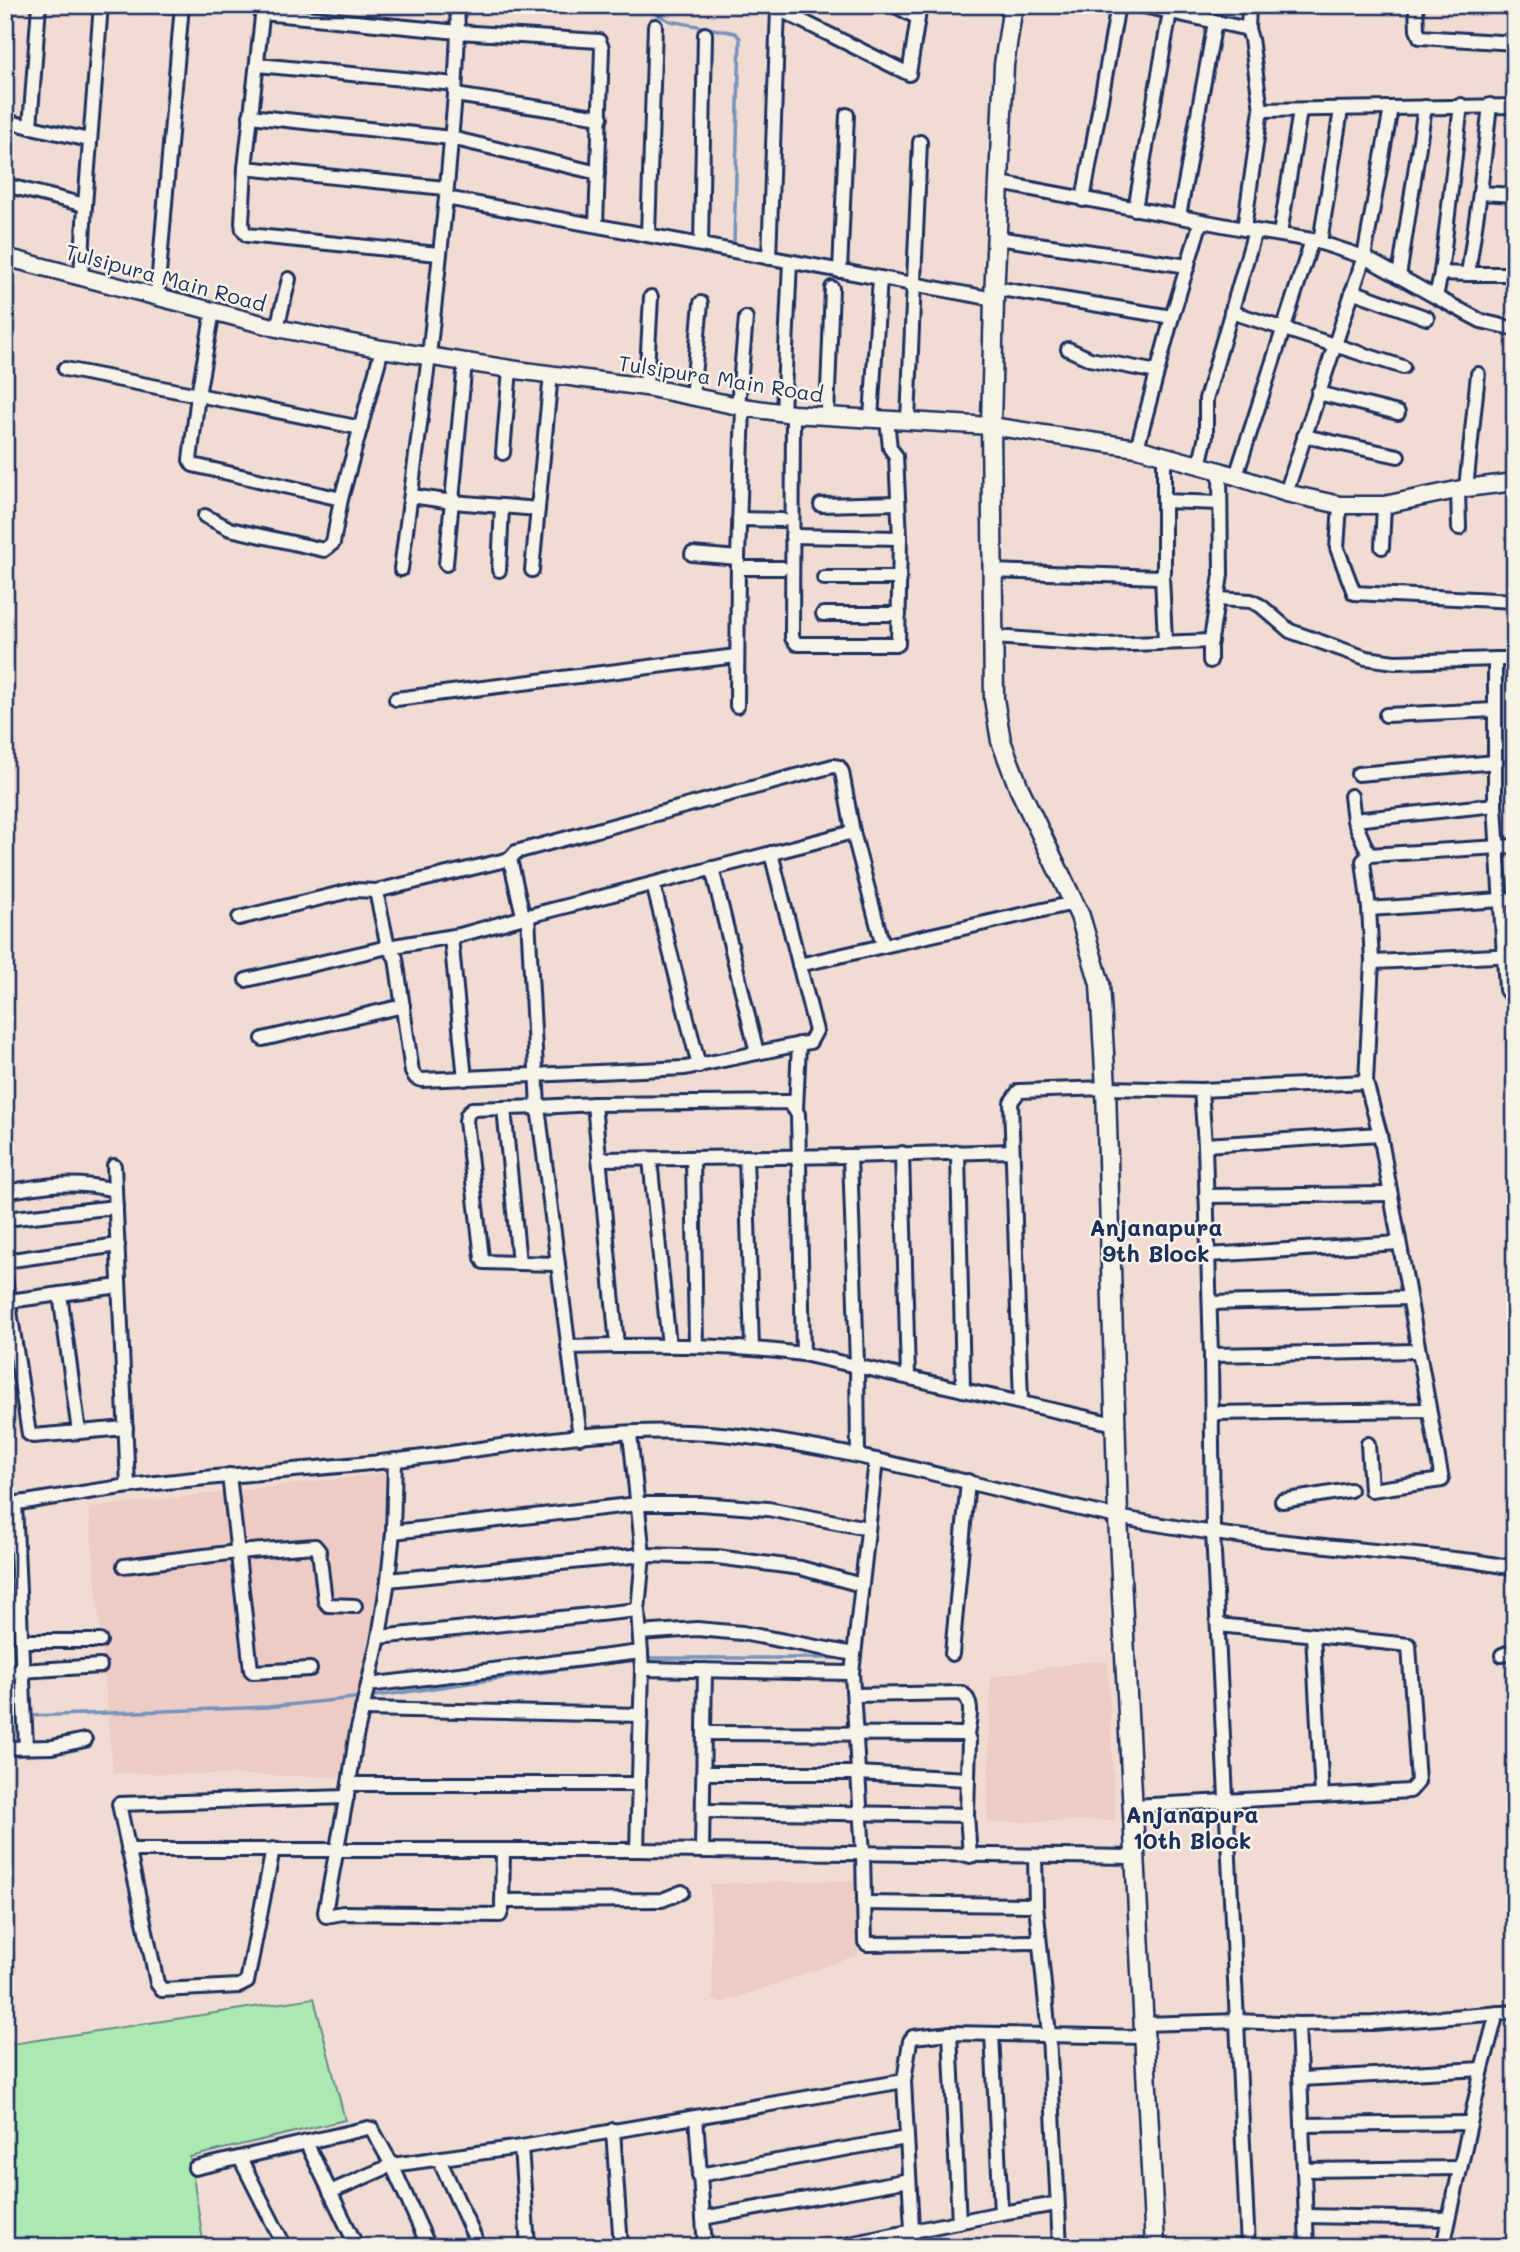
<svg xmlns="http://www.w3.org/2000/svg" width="1520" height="2252" font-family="Mali,sans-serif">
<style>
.built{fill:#ecccc5}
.green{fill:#aaeab2;stroke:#628c88;stroke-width:2}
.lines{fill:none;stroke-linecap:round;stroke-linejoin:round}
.stream{stroke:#7493bb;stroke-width:3.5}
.minor-casing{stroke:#1b2f5e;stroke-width:18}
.tertiary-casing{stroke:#1b2f5e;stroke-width:21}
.secondary-casing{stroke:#1b2f5e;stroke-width:23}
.minor{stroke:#f7f3e8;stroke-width:12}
.tertiary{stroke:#f7f3e8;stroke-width:16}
.secondary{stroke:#f7f3e8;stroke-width:18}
.labels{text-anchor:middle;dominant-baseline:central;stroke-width:5;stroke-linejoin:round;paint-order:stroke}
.street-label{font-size:21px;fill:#1b2f5e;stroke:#f7f3e8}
.neighbourhood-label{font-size:23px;font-weight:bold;fill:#1b2f5e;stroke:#f7f3e8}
</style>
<rect width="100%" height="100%" fill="#f1dcd3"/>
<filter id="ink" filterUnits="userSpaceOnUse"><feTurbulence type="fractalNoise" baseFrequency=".0143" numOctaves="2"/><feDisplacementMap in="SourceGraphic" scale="14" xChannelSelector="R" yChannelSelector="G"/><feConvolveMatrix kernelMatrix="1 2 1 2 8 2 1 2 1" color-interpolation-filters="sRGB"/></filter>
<g filter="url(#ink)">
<g class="built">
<path d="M386,1473L379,1593L344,1777L113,1773L89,1508Z"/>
<path d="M1080,1662H1108L1115,1820L987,1823L991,1677Z"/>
<path d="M856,1880L858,1955L721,2003L713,2000L710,1884Z"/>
</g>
<path class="green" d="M314,1998L345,2120L190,2157L204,2247H5V2045Z"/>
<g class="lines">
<g class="stream">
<path d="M639,5L670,21L735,33L740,38L734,241"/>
<path d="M645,1658H846"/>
<path d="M5,1716H21"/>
<path d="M29,1716L268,1707L392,1694L637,1659"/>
</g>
<defs>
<g id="minor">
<path d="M894,5L918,18"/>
<path d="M1139,5L1248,29"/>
<path d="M1249,5L1248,29L1251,39L1261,110L1515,106"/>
<path d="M1416,5L1417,30L1420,37L1515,43"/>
<path d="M263,8L245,168L445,188"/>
<path d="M263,13L458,32L599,41L602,48L596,225"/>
<path d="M258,65L455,84"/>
<path d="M455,95L601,117"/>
<path d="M250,116L451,138L598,173"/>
<path d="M5,121L89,140"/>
<path d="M30,127L39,5"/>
<path d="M245,168L242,223L243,230L247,235L438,254"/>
<path d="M1000,183L1244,229L1312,240L1364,257L1436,297L1441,273L1461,105"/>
<path d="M5,185L85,205L81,276"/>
<path d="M1480,193L1515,195"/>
<path d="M446,198L994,299"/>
<path d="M1083,200L1118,5"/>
<path d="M85,205L101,5"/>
<path d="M1135,209L1170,12"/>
<path d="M1179,216L1215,22"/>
<path d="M1244,229L1261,110"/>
<path d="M648,234L655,26"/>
<path d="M1280,234L1300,111"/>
<path d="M997,238L1188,266"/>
<path d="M1320,242L1341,110"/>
<path d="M701,244L705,34"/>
<path d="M769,258L778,9L909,74L920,5"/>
<path d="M840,271L847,115"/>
<path d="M1441,273L1468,274L1480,193L1490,105"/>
<path d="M1468,274H1515"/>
<path d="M1399,277L1425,107"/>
<path d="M995,288L1172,317"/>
<path d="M1352,291L1427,318"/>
<path d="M157,297L182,5"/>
<path d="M1436,297L1481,321L1515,329"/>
<path d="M213,311L198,395L361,428"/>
<path d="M1231,312L1403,367"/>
<path d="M277,328L289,279"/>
<path d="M1068,349L1090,359L1157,372"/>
<path d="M65,369L198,395L190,460L193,465L341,499"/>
<path d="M646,387L651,297"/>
<path d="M1318,393L1398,413"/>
<path d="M692,397L701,303"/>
<path d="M738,406L746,318"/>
<path d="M783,413L790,262"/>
<path d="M793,414L792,638L797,644H898L900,538L896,456L890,448L887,419"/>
<path d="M827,416L832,288"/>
<path d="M871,418L880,278"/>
<path d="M908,420L920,142"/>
<path d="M1304,436L1398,456"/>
<path d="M1137,448L1172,317L1201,221"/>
<path d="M503,453L510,369"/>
<path d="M1199,466L1206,436V399L1255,231"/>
<path d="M1236,476L1312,240"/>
<path d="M1466,488L1478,374"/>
<path d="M1458,490L1459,528"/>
<path d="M1286,493L1364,257L1391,108"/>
<path d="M411,496L453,502L538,509"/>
<path d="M1164,501L1220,503"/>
<path d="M821,505L897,503"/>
<path d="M1340,505L1337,548L1354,593L1515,601"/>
<path d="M205,516L230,529L324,550L333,543L341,499L382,349"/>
<path d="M739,519L782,520"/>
<path d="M792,536L900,538"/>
<path d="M1382,547L1384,505"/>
<path d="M692,554L738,558"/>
<path d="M446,564L465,362"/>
<path d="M738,568H782"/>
<path d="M401,569L429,356L446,198L455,95L458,32L457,5"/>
<path d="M499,570L502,506"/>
<path d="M532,570L551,374"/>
<path d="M993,571L1159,577L1164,572V455"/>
<path d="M1162,576L1165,642"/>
<path d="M824,578H899"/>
<path d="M1218,599L1251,601L1261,606L1290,631L1366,658L1395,662L1497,659"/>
<path d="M823,614H899"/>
<path d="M994,637L1105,645L1211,641"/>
<path d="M1515,659H1497L1495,664V805L1506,990L1515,1000"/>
<path d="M1210,661V646L1221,575L1220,471"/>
<path d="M396,699L736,656"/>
<path d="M737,706L738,558L743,407"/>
<path d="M1386,715L1495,710"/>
<path d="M1358,774L1496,762"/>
<path d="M1351,796L1354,820L1369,855"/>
<path d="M1354,820L1495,805"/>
<path d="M1515,846L1369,855L1363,861L1369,909L1372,960L1375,962L1515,955"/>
<path d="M712,868L757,1053"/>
<path d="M653,884L699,1066"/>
<path d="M376,891L388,947L396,958L412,1072L416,1078L422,1080L685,1068L810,1042L816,1031L771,853"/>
<path d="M1369,909L1515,899"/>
<path d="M239,918L354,890L376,891L510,859"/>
<path d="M451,937L465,1079"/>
<path d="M799,965L1074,903"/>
<path d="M246,980L388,947L460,935L528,916L853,832"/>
<path d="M263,1039L403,1006"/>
<path d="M1201,1090L1205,1145L1211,1355L1213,1532L1248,2247"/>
<path d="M594,1104L617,1345"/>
<path d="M504,1108L519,1263"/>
<path d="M796,1109L799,1044"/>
<path d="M1205,1145L1380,1134"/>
<path d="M958,1152L963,1390"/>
<path d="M902,1153L908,1377"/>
<path d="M850,1156L857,1364L858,1456"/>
<path d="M746,1157L752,1347"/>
<path d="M693,1158L696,1346"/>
<path d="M599,1159L850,1156L1012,1151"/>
<path d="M650,1159L669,1346"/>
<path d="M114,1166L128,1486"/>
<path d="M5,1192C44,1185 75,1180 115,1190"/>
<path d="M1206,1196L1390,1194"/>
<path d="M5,1219L116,1207"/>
<path d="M1208,1255L1399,1243"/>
<path d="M5,1261L118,1245"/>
<path d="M558,1264L484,1262L482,1258L466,1121L467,1115L472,1109L538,1107L528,916L523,914L522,911L510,859L516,852L833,766L839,767L842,772L853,832L883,946"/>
<path d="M5,1279L29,1434L33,1436L126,1428"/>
<path d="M60,1294L79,1432"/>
<path d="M9,1301L119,1286"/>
<path d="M1210,1303L1409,1298"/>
<path d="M568,1347C646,1345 725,1344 803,1354L1115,1424"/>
<path d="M1211,1355L1418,1351"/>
<path d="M1021,1402L1011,1102L1019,1091L1106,1088L1201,1090L1366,1082"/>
<path d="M1212,1413L1429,1410"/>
<path d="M630,1434L643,1555L638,1610L642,1669L637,1850"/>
<path d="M580,1437L538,1107L594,1104L789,1102L798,1114L803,1354"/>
<path d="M1368,1444L1371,1490L1442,1480L1380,1134L1366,1082L1372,960"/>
<path d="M395,1460L393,1532L388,1580L379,1637L356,1737L349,1784L325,1912L326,1916L343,1913L500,1915L502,1909L503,1850"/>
<path d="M876,1460L852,1673L863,1854L865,1942L867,1944L1039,1942"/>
<path d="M229,1475L251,1670L253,1672L310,1669"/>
<path d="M1282,1501L1350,1490"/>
<path d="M15,1503L26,1747"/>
<path d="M5,1505C47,1499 89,1491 131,1486C219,1475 309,1470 398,1460C500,1448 605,1425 709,1433C849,1444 981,1490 1118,1517C1234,1540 1355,1548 1473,1561L1515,1568"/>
<path d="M393,1532L638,1504H700L768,1509L867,1528"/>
<path d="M124,1566L237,1552L315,1546L319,1551L325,1601L328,1605L355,1606"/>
<path d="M388,1580L643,1555L717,1557L801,1568L861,1585"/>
<path d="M5,1621L20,1620"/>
<path d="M640,1633L697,1629L742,1633L854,1654"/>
<path d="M1313,1635L1322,1796"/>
<path d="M379,1637L638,1610"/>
<path d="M21,1641H100"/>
<path d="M952,1654L968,1481"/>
<path d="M1502,1655L1515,1650"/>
<path d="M642,1669L852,1673"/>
<path d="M5,1672L100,1666"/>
<path d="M368,1685L641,1652"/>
<path d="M854,1695L962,1693C975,1703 969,1721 967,1735"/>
<path d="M362,1709L641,1715"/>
<path d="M705,1733L965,1734L969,1740L967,1815L970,1856"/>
<path d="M5,1748L52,1747L85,1740"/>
<path d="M704,1773H857L968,1779"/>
<path d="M349,1784H639"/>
<path d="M1133,1806L1410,1791L1418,1782L1409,1645L1219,1625"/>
<path d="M703,1811L967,1815"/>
<path d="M273,1849L247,1982L239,1986L162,1990L157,1983L119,1804L347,1797"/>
<path d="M128,1850H637L1136,1857"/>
<path d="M702,1851L705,1670"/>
<path d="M1035,1856L1036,1905L1049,2035L1060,2247"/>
<path d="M502,1901L662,1900L682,1892"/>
<path d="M863,1903L1036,1905"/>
<path d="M1143,2024L1238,2021L1298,2024L1373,2023L1515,2012"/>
<path d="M1298,2024L1307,2247"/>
<path d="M950,2033L959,2222"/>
<path d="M992,2034L1001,2213"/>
<path d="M1301,2079L1482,2069"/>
<path d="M696,2117L705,2247"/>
<path d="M1303,2125L1470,2123"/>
<path d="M613,2130L621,2247"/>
<path d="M306,2142L357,2247"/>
<path d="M521,2147L528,2247"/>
<path d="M240,2158L285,2247"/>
<path d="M439,2159L479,2247"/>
<path d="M195,2168L368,2128L372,2129L392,2165L330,2192"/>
<path d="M1304,2170L1460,2168"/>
<path d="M699,2175L906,2138"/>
<path d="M1306,2216L1448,2219"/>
<path d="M703,2218L909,2180"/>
<path d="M429,2247L392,2165L521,2147L904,2081"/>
<path d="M835,2247L1001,2213L1057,2204"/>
<path d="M913,2247L904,2081L910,2041L913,2037L950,2033L1144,2037"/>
<path d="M1443,2247L1482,2069L1497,2013"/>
</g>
<path id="tertiary" d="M5,257L277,328L382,349L517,370L646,387L743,407L793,414L991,426L1137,448L1220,471L1286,493L1340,505H1384L1466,488L1515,482"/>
<path id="secondary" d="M1013,5L1004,65L994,299L991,426L994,699L1001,741L1019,788L1080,916L1100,984L1106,1088L1118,1517L1155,2247"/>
</defs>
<use href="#minor" class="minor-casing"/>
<use href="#tertiary" class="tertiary-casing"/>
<use href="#secondary" class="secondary-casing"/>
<use href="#minor" class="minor"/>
<use href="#tertiary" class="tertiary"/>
<use href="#secondary" class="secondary"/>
</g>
</g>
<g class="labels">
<g class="street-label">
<text transform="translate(166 277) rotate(15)">Tulsipura Main Road</text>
<text transform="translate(721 378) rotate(9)">Tulsipura Main Road</text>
</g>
<g class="neighbourhood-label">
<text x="1156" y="1227">Anjanapura<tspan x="1156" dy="26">9th Block</tspan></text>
<text x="1192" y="1814">Anjanapura<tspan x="1192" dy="26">10th Block</tspan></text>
</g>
</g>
<rect width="1520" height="2252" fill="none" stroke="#f7f3e8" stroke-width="28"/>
<rect x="14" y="14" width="1492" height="2224" fill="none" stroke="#1b2f5e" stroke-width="2.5" filter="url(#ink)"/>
</svg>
